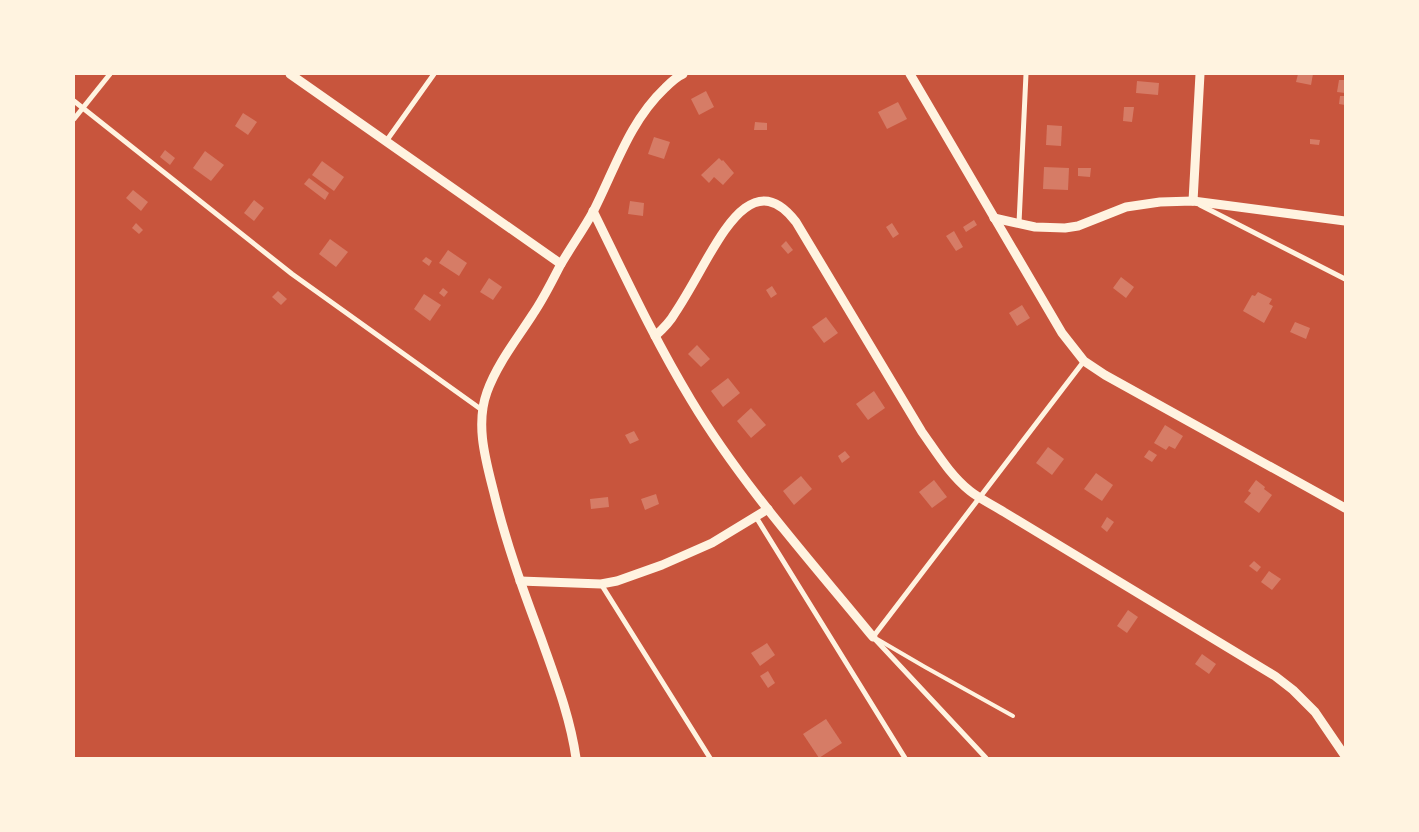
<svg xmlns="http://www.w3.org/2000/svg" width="1419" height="832" font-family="Manrope,sans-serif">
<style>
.building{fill:#d67c66}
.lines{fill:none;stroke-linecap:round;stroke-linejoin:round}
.service{stroke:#fff3e0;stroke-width:4}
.minor{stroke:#fff3e0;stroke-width:5}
.tertiary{stroke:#fff3e0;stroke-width:9}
</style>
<rect width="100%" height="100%" fill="#c8553d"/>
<g class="building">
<path d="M1298,74H1313L1311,85L1296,82Z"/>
<path d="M1339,80H1345V93L1337,92Z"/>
<path d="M1137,81L1159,83L1158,95L1136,93Z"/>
<path d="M706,91L714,107L699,115L691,99Z"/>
<path d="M1340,96H1345V105L1339,104Z"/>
<path d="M898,102L907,119L887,129L878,112Z"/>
<path d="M1124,107H1134L1132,122L1123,121Z"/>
<path d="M243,113L257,122L248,135L235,126Z"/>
<path d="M755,122L767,123V130H754Z"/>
<path d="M1047,125L1062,126L1061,146L1046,145Z"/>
<path d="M654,137L670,142L664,159L648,154Z"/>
<path d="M1310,139L1320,140L1319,145L1310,144Z"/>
<path d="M165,150L175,158L170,165L160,157Z"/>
<path d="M205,151L224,165L211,181L193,168Z"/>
<path d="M719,158L722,161L723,160L734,173L723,185L714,177L709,183L701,175Z"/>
<path d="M322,161L344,177L334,191L312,175Z"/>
<path d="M1044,167L1069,168L1068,190L1043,189Z"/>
<path d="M1078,168H1091L1090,177L1078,176Z"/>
<path d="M309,178L329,193L325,200L304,184Z"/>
<path d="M133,190L148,202L141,211L126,198Z"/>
<path d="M254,200L264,208L254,221L244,213Z"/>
<path d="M630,201L644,203L643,216L628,214Z"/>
<path d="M974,220L977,225L966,232L963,227Z"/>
<path d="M136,223L143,230L139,234L132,228Z"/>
<path d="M892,223L899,234L893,238L886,227Z"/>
<path d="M954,231L963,247L956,251L946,236Z"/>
<path d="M330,239L348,252L336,267L319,254Z"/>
<path d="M786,241L793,250L788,254L781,246Z"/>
<path d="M448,250L467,263L459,276L439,263Z"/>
<path d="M426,257L432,261L429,266L422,261Z"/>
<path d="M1121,277L1134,287L1126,298L1113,288Z"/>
<path d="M489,278L502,287L493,300L480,292Z"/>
<path d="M772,286L777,294L771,298L766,290Z"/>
<path d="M443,288L448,292L444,297L439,293Z"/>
<path d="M278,291L287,299L281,305L272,297Z"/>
<path d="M1258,292L1272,299L1269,304L1273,306L1264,323L1243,311L1252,295L1255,296Z"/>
<path d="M424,294L441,305L430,321L414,309Z"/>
<path d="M1022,305L1030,318L1017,326L1009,313Z"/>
<path d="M826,317L838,333L824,343L812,327Z"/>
<path d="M1295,322L1310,328L1306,339L1290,332Z"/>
<path d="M697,345L710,359L701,367L688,354Z"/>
<path d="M728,378L740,393L723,407L711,391Z"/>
<path d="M874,391L885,408L868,420L856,404Z"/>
<path d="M751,408L766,425L751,438L737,421Z"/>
<path d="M1165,425L1183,436L1175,449L1169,446L1166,450L1154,443Z"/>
<path d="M634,431L639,440L630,444L625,435Z"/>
<path d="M1048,447L1064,459L1052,475L1036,463Z"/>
<path d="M1149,450L1157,455L1152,462L1144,457Z"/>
<path d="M845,451L850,457L842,463L838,456Z"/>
<path d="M1096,473L1113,485L1102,501L1084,489Z"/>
<path d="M801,476L812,489L794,505L783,491Z"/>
<path d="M934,480L947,497L932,508L919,492Z"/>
<path d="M1256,480L1265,487L1264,489L1272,495L1259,513L1244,502L1251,493L1248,491Z"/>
<path d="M656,494L659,504L645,510L641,499Z"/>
<path d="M608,497L609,507L591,509L590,499Z"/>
<path d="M1107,517L1114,522L1107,532L1101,527Z"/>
<path d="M1254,561L1261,567L1257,572L1249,566Z"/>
<path d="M1269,571L1281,579L1272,590L1261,582Z"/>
<path d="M1128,610L1138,617L1127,633L1117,626Z"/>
<path d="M767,643L775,655L760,666L751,653Z"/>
<path d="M1202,654L1216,664L1209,674L1195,664Z"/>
<path d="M768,671L775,683L768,688L760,676Z"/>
<path d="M826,719L842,743L819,758L803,734Z"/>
</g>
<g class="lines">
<path class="service" d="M877,639L925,667L1013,716"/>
<g class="minor">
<path d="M74,101L292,274L482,410"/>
<path d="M74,119L110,74"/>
<path d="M387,140L434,74"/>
<path d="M1200,205L1345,279"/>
<path d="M1019,223L1026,74"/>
<path d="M756,517L905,758"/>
<path d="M601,584L710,758"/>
<path d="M986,758L873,637L1084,361"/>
</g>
<g class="tertiary">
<path d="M290,74L561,264"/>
<path d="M910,74L1062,333L1084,361L1105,375L1345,508"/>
<path d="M1193,201L1200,74"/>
<path d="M593,211C624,274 654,339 691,400C742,485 810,560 873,637"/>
<path d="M994,218L1035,227L1065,228L1078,226L1126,207L1160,202L1193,201L1345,221"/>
<path d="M655,336C663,329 670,322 675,313C687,295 697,276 708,257C728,223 758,172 796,222L922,432C937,453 950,475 970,491C980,499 993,505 1004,512L1275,676L1293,690L1315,712L1345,756"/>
<path d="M520,581L601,584L617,581L662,565L712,543L768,509"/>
<path d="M576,758C570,716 555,678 541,638C523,590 506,543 494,493C486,461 475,425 487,392C497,364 517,339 533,314C544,298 552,281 561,264C571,247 583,230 593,212C615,169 629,122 665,88C671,82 676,77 683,74"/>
</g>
</g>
<rect width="1419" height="832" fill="none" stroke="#fff3e0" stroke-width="150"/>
</svg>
